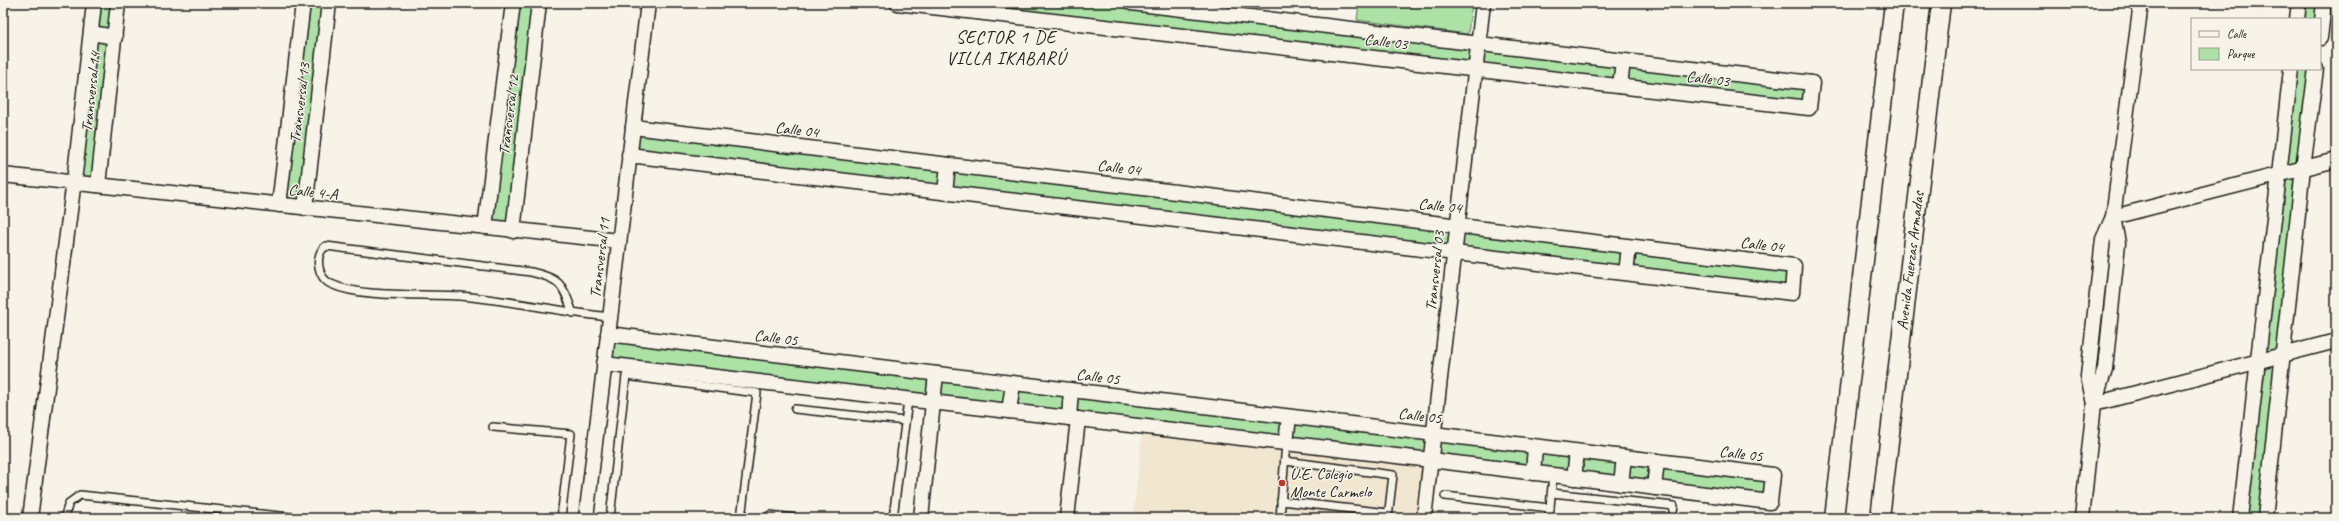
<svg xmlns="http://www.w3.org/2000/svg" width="2339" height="521" font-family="Caveat,sans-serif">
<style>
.built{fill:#f1e6d0}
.green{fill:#ace2a5;stroke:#647f60}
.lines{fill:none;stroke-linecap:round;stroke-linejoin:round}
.service-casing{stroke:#1c1c1c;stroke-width:10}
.minor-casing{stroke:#1c1c1c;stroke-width:17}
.tertiary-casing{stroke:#1c1c1c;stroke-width:21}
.service{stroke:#f7f3e8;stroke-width:7}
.minor{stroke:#f7f3e8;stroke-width:14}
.tertiary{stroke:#f7f3e8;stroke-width:18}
.poi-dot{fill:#c8321e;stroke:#f7f3e8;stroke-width:1.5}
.labels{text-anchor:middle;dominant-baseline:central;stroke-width:3;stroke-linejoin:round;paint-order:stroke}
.street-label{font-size:16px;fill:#1c1c1c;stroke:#f7f3e8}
.poi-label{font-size:16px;fill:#1c1c1c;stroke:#f7f3e8;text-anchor:start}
.quarter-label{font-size:18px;letter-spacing:1px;fill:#1c1c1c;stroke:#f7f3e8}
</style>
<rect width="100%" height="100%" fill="#f7f3e8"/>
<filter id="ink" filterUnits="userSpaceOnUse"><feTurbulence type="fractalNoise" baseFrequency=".025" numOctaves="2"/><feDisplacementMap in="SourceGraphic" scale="8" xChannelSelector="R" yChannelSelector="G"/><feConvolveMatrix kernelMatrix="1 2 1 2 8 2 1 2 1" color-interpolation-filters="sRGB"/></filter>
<g filter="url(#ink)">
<path class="built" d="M1143,427L1431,460L1424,518H1133Z"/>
<g class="green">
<path d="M94,3H118L98,186L74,183Z"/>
<path d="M303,3H329L305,208L280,206Z"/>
<path d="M513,3H539L513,231L486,228Z"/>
<path d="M897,3H1131L1812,83L1809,108Z"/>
<path d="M1359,3H1472L1468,34L1357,20Z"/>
<path d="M2299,3H2324L2320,19H2298Z"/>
<path d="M2292,69H2316L2265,518H2240Z"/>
<path d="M633,127L1794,266L1792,293L630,154Z"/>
<path d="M608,334L1773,475L1770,502L604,364Z"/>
</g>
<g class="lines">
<defs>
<g id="service">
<path d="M573,313C562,284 562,279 531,272L326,246C314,254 317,278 331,284C363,299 424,293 460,296C510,300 560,312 610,317"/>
<path d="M795,409L905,421"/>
<path d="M493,427L571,434L561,518"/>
<path d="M1285,461L1393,475L1388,518"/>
<path d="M1552,493L1674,506L1672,518"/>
<path d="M1445,496L1550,508"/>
<path d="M1281,501L1388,513"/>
<path d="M770,515L795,518"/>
<path d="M64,518L69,503L80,495L300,518"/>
<path d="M610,518L626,376L757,393L741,518"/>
<path d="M893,518L908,400"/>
<path d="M1280,518L1286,443"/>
<path d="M1549,518L1553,475"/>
</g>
<g id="minor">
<path d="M897,3L1809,108L1812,83L1131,3"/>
<path d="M2297,19L2299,3"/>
<path d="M91,33L115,37"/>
<path d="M2320,38L2324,3"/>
<path d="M1620,86L1623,61"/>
<path d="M629,155L1792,293L1794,266L633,127"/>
<path d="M3,175L619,241"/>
<path d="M98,185L118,3"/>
<path d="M945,192L948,165"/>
<path d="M279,205L303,3"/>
<path d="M305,208L329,3"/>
<path d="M2113,217L2336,160"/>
<path d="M485,227L513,3"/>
<path d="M513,231L539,3"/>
<path d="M1626,273L1629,247"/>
<path d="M604,364L1431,460L1770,502L1773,475L608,334"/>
<path d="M2094,404L2088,376L2103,239L2113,217L2141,3"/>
<path d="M2094,404L2336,341"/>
<path d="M1009,411L1013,384"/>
<path d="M1069,418L1071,391"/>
<path d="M1286,443L1289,417"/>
<path d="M1533,473L1535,447"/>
<path d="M1574,478L1577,452"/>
<path d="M1621,484L1624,457"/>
<path d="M1654,488L1657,461"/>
<path d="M30,518L76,165L94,3"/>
<path d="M586,518L648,3"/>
<path d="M921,518L936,374"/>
<path d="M1067,518L1078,419"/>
<path d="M1424,518L1483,3"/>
<path d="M2082,518L2094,404L2105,369L2118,243L2113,217"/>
<path d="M2240,518L2291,69"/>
<path d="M2265,518L2303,168L2316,69"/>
</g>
<g id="tertiary">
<path d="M1834,518L1894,3"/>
<path id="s1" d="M1880,518L1941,3"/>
</g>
</defs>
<use href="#service" class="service-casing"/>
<use href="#minor" class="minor-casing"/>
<use href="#tertiary" class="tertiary-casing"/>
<use href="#service" class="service"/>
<use href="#minor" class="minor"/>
<use href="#tertiary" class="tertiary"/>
</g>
</g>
<circle class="poi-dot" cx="1282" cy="483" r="4"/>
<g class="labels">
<g class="street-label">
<text transform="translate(1386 42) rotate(7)">Calle 03</text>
<text transform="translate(1708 79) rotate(7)">Calle 03</text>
<text transform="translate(91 92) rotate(-84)">Transversal 14</text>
<text transform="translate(300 103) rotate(-83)">Transversal 13</text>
<text transform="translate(509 115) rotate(-83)">Transversal 12</text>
<text transform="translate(797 130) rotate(7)">Calle 04</text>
<text transform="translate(1119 168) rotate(7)">Calle 04</text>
<text transform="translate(313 192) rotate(6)">Calle 4-A</text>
<text transform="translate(1440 206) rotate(6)">Calle 04</text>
<text transform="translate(1762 245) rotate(7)">Calle 04</text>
<text transform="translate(600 258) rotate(-83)">Transversal 11</text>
<text stroke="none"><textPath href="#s1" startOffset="259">Avenida Fuerzas Armadas</textPath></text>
<text transform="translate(1435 271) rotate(-84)">Transversal 03</text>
<text transform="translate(776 338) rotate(7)">Calle 05</text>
<text transform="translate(1098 377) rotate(7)">Calle 05</text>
<text transform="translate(1420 416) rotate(7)">Calle 05</text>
<text transform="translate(1741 454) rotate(7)">Calle 05</text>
</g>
<g class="poi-label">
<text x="1290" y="474">U.E. Colegio<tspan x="1290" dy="18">Monte Carmelo</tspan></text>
</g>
<g class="quarter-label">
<text x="1006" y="37">SECTOR 1 DE<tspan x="1006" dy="21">VILLA IKABARÚ</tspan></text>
</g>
</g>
<rect width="2339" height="521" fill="none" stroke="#f7f3e8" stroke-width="16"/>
<rect x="8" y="8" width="2323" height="505" fill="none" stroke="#1c1c1c" stroke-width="1.5" filter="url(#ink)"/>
<rect x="2191" y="18" width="130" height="52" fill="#f7f3e8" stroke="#9f9d96"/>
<rect x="2199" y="31" width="20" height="6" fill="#f7f3e8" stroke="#9f9d96"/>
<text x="2227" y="38" font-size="12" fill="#1c1c1c">Calle</text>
<rect x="2199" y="48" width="20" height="12" fill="#ace2a5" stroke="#9f9d96"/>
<text x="2227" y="58" font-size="12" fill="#1c1c1c">Parque</text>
</svg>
